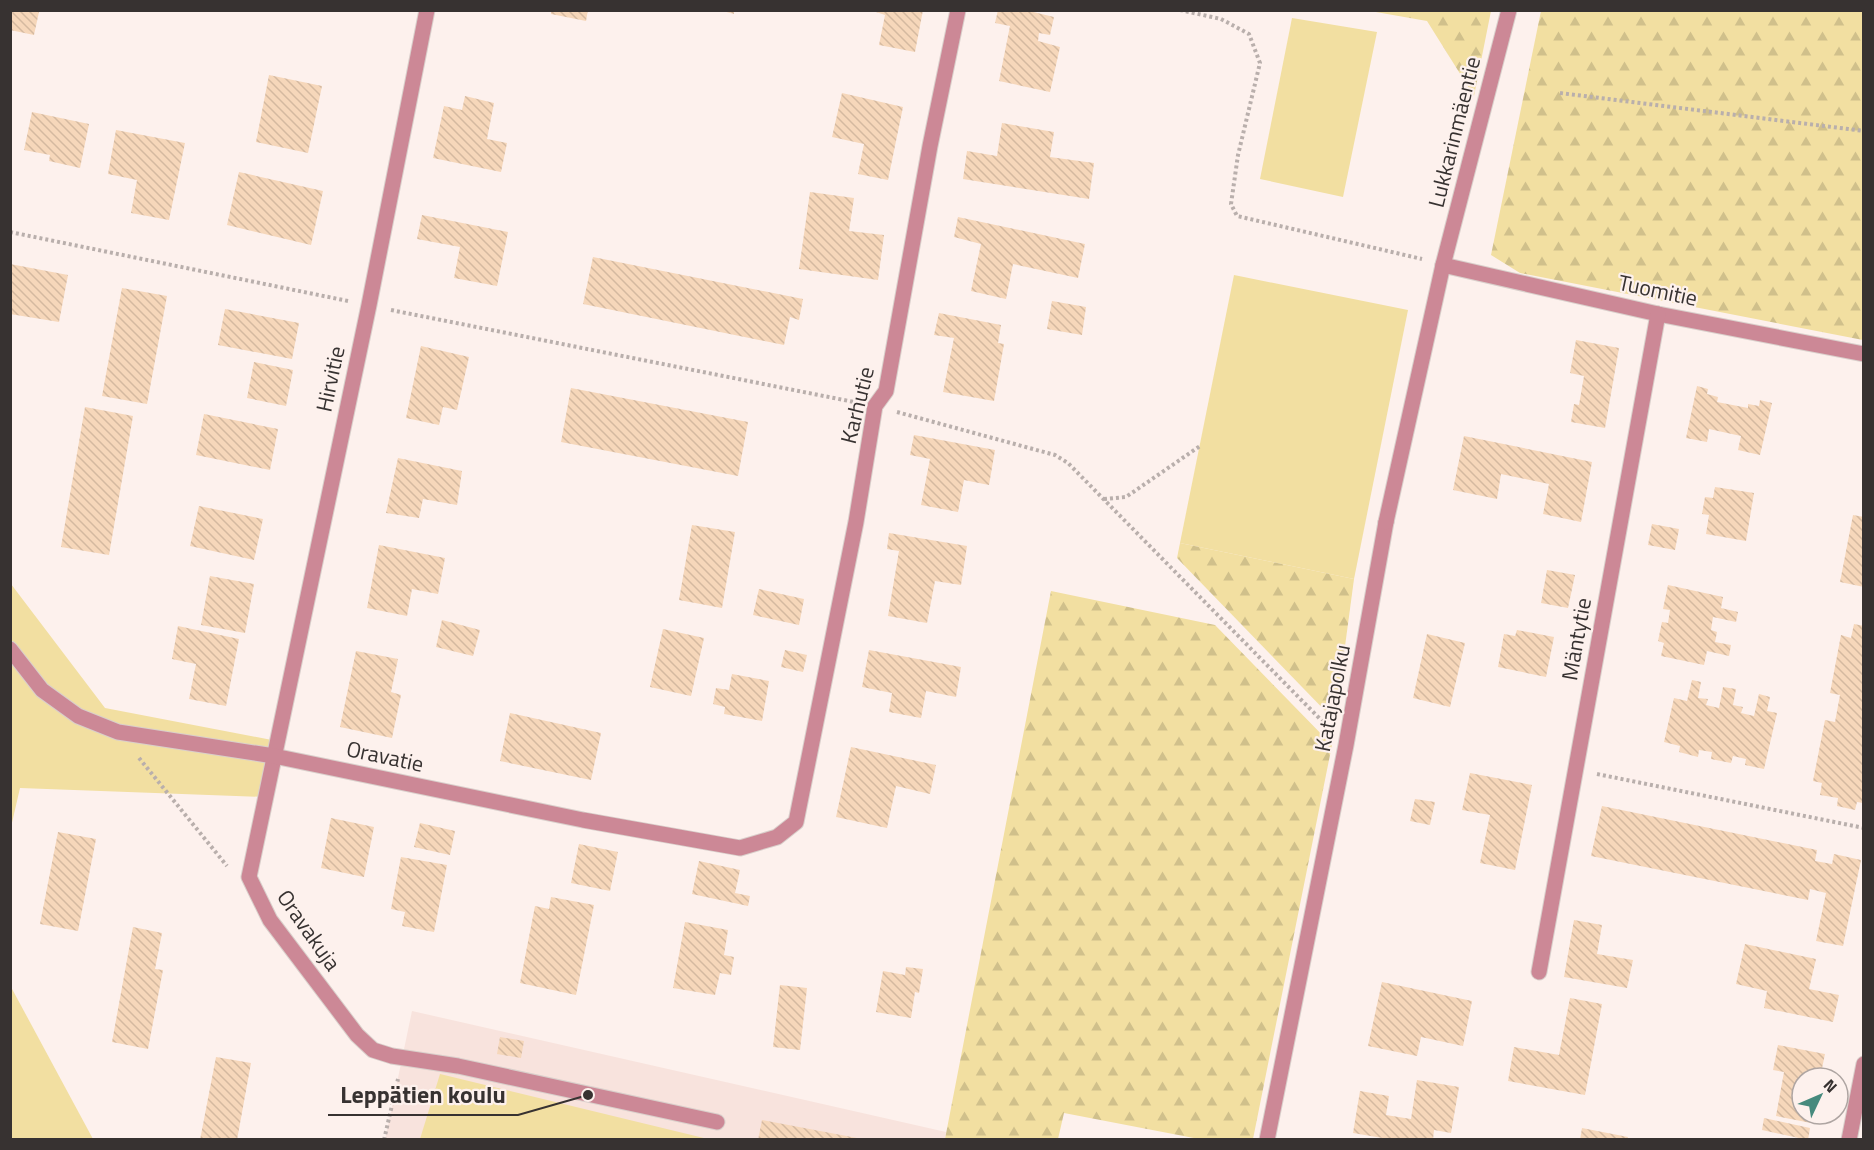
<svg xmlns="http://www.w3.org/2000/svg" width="1874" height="1150" font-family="'Titillium Web',sans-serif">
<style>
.built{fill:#f8e3dd}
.green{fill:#f2dfa1}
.forest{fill:url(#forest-firs)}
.building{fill:url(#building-back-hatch)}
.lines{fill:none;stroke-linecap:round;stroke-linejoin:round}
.service-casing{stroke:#d9cfcb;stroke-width:17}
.minor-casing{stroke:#d9cfcb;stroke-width:17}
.path{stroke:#b9afac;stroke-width:4;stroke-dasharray:3 3;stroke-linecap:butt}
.service{stroke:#cc8896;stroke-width:15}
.minor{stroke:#cc8896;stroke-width:15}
.labels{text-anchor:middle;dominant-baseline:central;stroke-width:4.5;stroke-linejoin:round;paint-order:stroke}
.street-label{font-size:22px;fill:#373231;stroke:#fdf1ed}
.leader{fill:none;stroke:#373231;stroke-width:2}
.callout-dot{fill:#373231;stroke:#fdf1ed;stroke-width:2}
.callout-label{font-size:24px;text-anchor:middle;font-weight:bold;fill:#373231;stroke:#fdf1ed;stroke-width:4.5;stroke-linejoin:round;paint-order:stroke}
</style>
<defs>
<pattern id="forest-firs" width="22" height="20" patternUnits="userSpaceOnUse" patternTransform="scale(1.5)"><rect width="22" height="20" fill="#f2dfa1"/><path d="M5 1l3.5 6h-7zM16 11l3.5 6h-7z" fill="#d0c08b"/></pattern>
<pattern id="building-back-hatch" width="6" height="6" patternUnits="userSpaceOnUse" patternTransform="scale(1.5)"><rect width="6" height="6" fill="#f6d7ba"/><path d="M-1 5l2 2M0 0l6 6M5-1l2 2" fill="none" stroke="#d4b9a0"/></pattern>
</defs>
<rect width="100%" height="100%" fill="#fdf1ed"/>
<path class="built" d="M412,1011L946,1132L945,1140H385Z"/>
<g class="green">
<path d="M1292,18L1377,32L1343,197L1260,179Z"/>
<path d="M1234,275L1408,310L1354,579L1180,543Z"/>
<path d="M11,584L105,708L277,741L266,797L20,788L11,827Z"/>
<path d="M11,987L93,1139H11Z"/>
<path d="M440,1074L708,1139H420Z"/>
</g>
<g class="forest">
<path d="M1370,11H1491L1474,96L1427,21Z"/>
<path d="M1541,11H1863V340L1520,273L1491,255Z"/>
<path d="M1180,543L1354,579L1335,721L1177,558Z"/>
<path d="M1051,591L1215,625L1332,745L1253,1139H1199L1064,1113L1058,1139H945Z"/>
</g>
<g class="building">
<path d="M10,10L39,12L34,35L10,30Z"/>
<path d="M551,10H588L586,21L551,14Z"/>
<path d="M719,10H734V14Z"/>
<path d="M870,10H923L915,52L879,45L885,15Z"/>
<path d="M998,10H1025L1054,17L1050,35L1039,33L1038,41L1060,47L1050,92L999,81L1010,26L995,23Z"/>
<path d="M269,75L322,86L308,153L256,142Z"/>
<path d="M842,93L903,107L888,180L858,174L864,144L832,137Z"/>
<path d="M465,96L494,103L487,139L507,143L501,172L433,158L444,106L462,110Z"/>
<path d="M32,112L89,124L80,168L49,161L50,155L24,150Z"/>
<path d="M1002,123L1054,132L1050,157L1094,163L1089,199L963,179L967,151L997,156Z"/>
<path d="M116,130L185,143L169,220L131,213L137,180L108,174Z"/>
<path d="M239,172L323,191L311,245L227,225Z"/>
<path d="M810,192L854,198L849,231L884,235L878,280L799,269Z"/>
<path d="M422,215L508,232L497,286L454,278L460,247L417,239Z"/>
<path d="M958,217L1085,244L1078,278L1013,264L1006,299L971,291L981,244L954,237Z"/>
<path d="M593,257L803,299L799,320L790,317L784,345L583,304Z"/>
<path d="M10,264L68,275L59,322L10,314Z"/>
<path d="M122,288L167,296L147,404L102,396Z"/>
<path d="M1052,301L1086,307L1082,335L1047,329Z"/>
<path d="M225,309L299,323L292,359L218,345Z"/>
<path d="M939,313L1001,325L998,343L1004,344L994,401L943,392L954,338L934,335Z"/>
<path d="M1576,340L1619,348L1605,428L1571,422L1574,404L1579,405L1584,376L1570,373Z"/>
<path d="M421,346L469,357L457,410L443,407L439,425L406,418Z"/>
<path d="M254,362L293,370L286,406L247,398Z"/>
<path d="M1697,386L1708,389L1707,394L1718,397L1717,402L1748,408V404L1759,406L1760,400L1772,403L1760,455L1738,450L1741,436L1709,429L1707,442L1686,438Z"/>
<path d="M571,388L748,422L738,476L561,442Z"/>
<path d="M85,407L133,416L109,555L61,547Z"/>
<path d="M204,414L278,429L270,470L196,455Z"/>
<path d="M914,435L995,450L989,485L964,480L958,512L921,505L930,459L910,455Z"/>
<path d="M1464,436L1592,462L1581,522L1543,514L1549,484L1501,474L1497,499L1453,490Z"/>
<path d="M398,458L462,471L457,505L423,499L419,518L386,513Z"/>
<path d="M1715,487L1754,493L1746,541L1706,534L1709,515L1702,514L1705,497L1713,498Z"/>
<path d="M199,506L263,519L254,560L190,546Z"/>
<path d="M1853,515L1864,517V587L1840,582Z"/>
<path d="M1652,524L1679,529L1675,550L1648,545Z"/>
<path d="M692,525L735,532L722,608L679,600Z"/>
<path d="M889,533L967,546L961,585L935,581L927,623L888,616L899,551L887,549Z"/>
<path d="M379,545L445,558L438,594L412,589L407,616L367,608Z"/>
<path d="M1547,570L1575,575L1568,608L1541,603Z"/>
<path d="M210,576L254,584L245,633L201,625Z"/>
<path d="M1668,585L1723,597L1721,608L1738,612L1736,622L1713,617L1711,630L1717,632L1715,642L1731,645L1729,656L1707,651L1704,665L1661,656L1664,643L1658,641L1662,622L1668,623L1670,610L1663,609Z"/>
<path d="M759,589L804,599L799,625L753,615Z"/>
<path d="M442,620L480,630L473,656L436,647Z"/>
<path d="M1854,624L1864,626V800L1863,803L1857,802L1855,810L1837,806L1838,798L1820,795L1822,783L1813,781L1825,720L1835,722L1840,695L1830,693L1841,635L1851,638Z"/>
<path d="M178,626L239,639L226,706L189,699L196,664L172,659Z"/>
<path d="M663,629L704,638L691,696L650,687Z"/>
<path d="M1517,630L1554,637L1546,677L1498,667L1504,634L1515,636Z"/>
<path d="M1427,634L1465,643L1450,707L1413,698Z"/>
<path d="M785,650L807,655L803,672L781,667Z"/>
<path d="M869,650L961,667L956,697L926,691L921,718L889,712L892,693L862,687Z"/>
<path d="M356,651L398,659L391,692L401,695L392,738L340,727Z"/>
<path d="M732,674L769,681L762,721L724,714L725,707L713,704L716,688L729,690Z"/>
<path d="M1692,680L1701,682L1698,698L1708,699L1706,705L1719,708L1723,687L1736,689L1733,705L1743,707L1741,713L1754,716L1759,694L1770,697L1767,711L1777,713L1764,769L1745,765L1746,759L1733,756L1731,763L1711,759L1712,752L1699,750L1698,757L1679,752L1680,746L1664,742L1674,698L1687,701Z"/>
<path d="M510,713L601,733L591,780L500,761Z"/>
<path d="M851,747L936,765L930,794L896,786L887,828L836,817Z"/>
<path d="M1470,773L1532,785L1515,870L1480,863L1490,815L1462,810Z"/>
<path d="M1415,799L1435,802L1430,825L1410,821Z"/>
<path d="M1602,806L1817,850L1815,861L1832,864L1834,854L1861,860L1843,946L1816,941L1826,893L1810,889L1808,900L1591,856Z"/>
<path d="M331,818L374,827L364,877L321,868Z"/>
<path d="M420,823L455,831L450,855L414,847Z"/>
<path d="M58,832L96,839L78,931L40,924Z"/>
<path d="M579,844L618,852L610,891L571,883Z"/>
<path d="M401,857L447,865L434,932L402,926L405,912L391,909Z"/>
<path d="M699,861L740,870L735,893L750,896L748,906L692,894Z"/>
<path d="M551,897L594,905L576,995L520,983L535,906L549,909Z"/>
<path d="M1574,920L1602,925L1597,954L1633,960L1627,988L1564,977Z"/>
<path d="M685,922L728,930L724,955L734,957L731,975L720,973L715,995L673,988Z"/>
<path d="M133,927L162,933L155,969L163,970L148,1049L112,1042Z"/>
<path d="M1745,944L1816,959L1809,989L1839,995L1833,1022L1764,1008L1767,991L1736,984Z"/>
<path d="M906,967L923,969L919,993L915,992L911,1018L876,1012L883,971L905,975Z"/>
<path d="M1382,982L1472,1001L1463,1046L1421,1037L1417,1056L1368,1046Z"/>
<path d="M780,985L807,988L800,1050L773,1047Z"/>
<path d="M1570,998L1602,1004L1585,1095L1508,1081L1514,1047L1559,1055Z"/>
<path d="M500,1037L524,1041L521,1058L497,1054Z"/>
<path d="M1778,1045L1825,1054L1820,1078H1802V1114H1813L1811,1123L1776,1116L1784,1072L1773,1070Z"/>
<path d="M216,1057L251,1063L237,1140H200Z"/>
<path d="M1417,1080L1459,1087L1451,1133L1434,1130L1433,1140H1394L1353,1133L1360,1091L1389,1096L1386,1115L1411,1119Z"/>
<path d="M1764,1118L1810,1128L1808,1140L1762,1130Z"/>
<path d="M762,1120L857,1138V1140H758Z"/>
<path d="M1582,1128L1628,1137L1627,1140H1580Z"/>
</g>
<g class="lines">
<defs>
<path id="service" d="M1267,1140L1346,745L1386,522"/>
<g id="minor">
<path d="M427,10L369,305L249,877L270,920L357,1035L373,1050L392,1056L458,1066L717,1122"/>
<path d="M1443,265L1658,314L1864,354"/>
<path d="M1386,522L1443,265L1509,10"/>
<path d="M10,649L42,690L78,716L118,732L274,756L583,820L740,848L777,837L796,822L856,522L875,406L886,391L930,146L958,10"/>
<path d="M1539,972L1658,314"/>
<path d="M1849,1140L1864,1064"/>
</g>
</defs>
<use href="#service" class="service-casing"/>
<use href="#minor" class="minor-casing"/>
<g class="path">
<path d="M1180,10L1221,19L1249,34L1260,63L1238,155L1231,204L1237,216L1422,259"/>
<path d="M1560,93L1864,131"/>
<path d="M10,232L348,301"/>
<path d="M391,310L854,402"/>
<path d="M897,412L1055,455L1068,463L1326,725"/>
<path d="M1104,499L1126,497L1200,446"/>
<path d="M139,758L227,866"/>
<path d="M1597,774L1864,828"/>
<path d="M384,1140L398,1079"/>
<path d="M941,1140H965"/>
</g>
<use href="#service" class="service"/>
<use href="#minor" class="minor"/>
</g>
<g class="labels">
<g class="street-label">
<text transform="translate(1454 132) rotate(-76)">Lukkarinmäentie</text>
<text transform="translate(1658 290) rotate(12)">Tuomitie</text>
<text transform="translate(330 379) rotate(-78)">Hirvitie</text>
<text transform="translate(857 405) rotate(-76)">Karhutie</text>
<text transform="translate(1576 639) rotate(-80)">Mäntytie</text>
<text transform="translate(1332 698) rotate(-79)">Katajapolku</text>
<text transform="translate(385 756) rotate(12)">Oravatie</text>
<text transform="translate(309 930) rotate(55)">Oravakuja</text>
</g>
</g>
<path class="leader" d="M588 1095L518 1115H328"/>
<circle class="callout-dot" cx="588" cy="1095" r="6"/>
<g class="callout-label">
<text x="423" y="1103">Leppätien koulu</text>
</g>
<rect width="1874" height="1150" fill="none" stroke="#373231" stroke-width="24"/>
<g transform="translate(1820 1096) rotate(46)"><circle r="28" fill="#fdf1ed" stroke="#aea5a2" stroke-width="1.5"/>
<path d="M0-4.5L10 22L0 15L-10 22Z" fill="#468a7d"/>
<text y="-9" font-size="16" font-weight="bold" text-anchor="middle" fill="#373231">N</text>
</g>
</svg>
